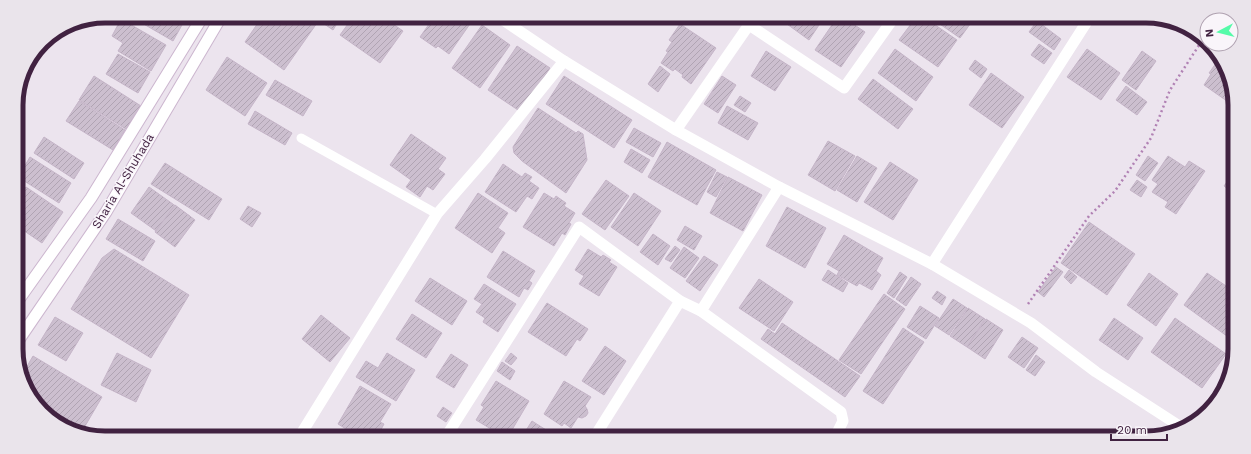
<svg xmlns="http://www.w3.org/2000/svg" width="1251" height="454" font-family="'Work Sans',sans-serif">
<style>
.building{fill:url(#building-hatch);stroke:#c5b5c8}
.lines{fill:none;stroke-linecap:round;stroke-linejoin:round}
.secondary-casing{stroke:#ccb6cf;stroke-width:13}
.path{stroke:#b182b4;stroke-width:2.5;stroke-dasharray:2 3;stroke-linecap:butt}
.service{stroke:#fff;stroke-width:9}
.minor{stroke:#fff;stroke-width:11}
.secondary{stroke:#fff;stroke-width:11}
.labels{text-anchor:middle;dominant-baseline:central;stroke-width:3;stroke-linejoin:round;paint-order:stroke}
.street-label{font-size:12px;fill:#412241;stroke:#f9f5fa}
.rim{fill:none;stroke:#412241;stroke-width:5}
</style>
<defs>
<pattern id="building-hatch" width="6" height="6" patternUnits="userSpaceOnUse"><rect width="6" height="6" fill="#ccbfcf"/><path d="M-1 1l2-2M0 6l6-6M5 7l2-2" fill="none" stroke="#b0a4b3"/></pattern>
</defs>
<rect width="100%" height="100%" fill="#ece4ee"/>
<g class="building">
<path d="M137,16H187L173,41L135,19Z"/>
<path d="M262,17H308L317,23L284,70L245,42Z"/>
<path d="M314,17H341L333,30Z"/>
<path d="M353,17H383L403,31L380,63L340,35Z"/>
<path d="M434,17L467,18L472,21L449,54L438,46L436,48L420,37Z"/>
<path d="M121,19L166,45L151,71L118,51L123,43L112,36Z"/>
<path d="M780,19H823L809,40Z"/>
<path d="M836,19H846L865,32L841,67L815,50Z"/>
<path d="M914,20H928L957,40L938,67L899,40Z"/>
<path d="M934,20H973L960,38Z"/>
<path d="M1039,20H1050L1046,25Z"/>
<path d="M1037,21L1061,39L1054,50L1029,32Z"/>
<path d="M1170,21H1175L1180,25L1179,27Z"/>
<path d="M680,24L716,48L691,84L682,77L683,75L675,69L673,71L661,63L668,52L666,51L672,42L669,40Z"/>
<path d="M482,25L510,45L480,88L452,68Z"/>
<path d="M1039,44L1052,53L1044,64L1031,55Z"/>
<path d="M517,46L550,68L521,112L488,90Z"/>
<path d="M895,49L933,77L916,101L878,73Z"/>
<path d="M1087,49L1120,73L1101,100L1067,77Z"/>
<path d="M766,51L791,67L775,91L751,76Z"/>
<path d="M1142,51L1156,61L1136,90L1122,80Z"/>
<path d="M118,54L150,72L138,93L106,74Z"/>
<path d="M227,57L267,83L245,116L206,90Z"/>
<path d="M1219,59L1234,93V106L1204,85L1211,74L1209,73Z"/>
<path d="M975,60L987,69L981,78L969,69Z"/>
<path d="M660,66L670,74L658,92L648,84Z"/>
<path d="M991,73L1024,97L1002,128L969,105Z"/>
<path d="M94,76L141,106L126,129L79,100Z"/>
<path d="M564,76L632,120L614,148L546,104Z"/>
<path d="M722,76L736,85L718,113L704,104Z"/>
<path d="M873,79L913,109L898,129L858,99Z"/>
<path d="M275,80L312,101L303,116L266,95Z"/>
<path d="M1126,86L1147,102L1137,115L1116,100Z"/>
<path d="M740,96L751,103L745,112L734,105Z"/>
<path d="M79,101L125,130L113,150L66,121Z"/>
<path d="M727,106L758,123L748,140L718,123Z"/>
<path d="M538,108L576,133L578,131L583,134L587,160L566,193L522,161L514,153L513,147Z"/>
<path d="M255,111L292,133L285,145L248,124Z"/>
<path d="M634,128L661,143L653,157L626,142Z"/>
<path d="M411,134L446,158L438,169L445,174L433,190L427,186L420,197L406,187L411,180L390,165Z"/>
<path d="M44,137L84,163L74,179L34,153Z"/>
<path d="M828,141L855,156L835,191L808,175Z"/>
<path d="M667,142L716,170L697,205L648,177Z"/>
<path d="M631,149L650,160L642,173L624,162Z"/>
<path d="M857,156L877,168L857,202L837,190Z"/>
<path d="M1148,156L1158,163L1145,181L1136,175Z"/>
<path d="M1168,156L1185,167L1189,161L1205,171L1176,214L1165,207L1168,202L1152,192L1158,184L1152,180Z"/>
<path d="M30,157L71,183L59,203L18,177Z"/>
<path d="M890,162L918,180L893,220L864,202Z"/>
<path d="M165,163L222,199L209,220L151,184Z"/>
<path d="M503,164L522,177L525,173L532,177L529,181L539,188L532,199L527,196L516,212L485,192Z"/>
<path d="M717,172L727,177L716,197L707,192Z"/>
<path d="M1233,173V193L1224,186Z"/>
<path d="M728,177L762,195L743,231L710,213Z"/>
<path d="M606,180L629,196L605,230L582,214Z"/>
<path d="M1137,180L1147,187L1141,197L1130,190Z"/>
<path d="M17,183L23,188L17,197Z"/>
<path d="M26,187L63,212L42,243L17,226V201Z"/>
<path d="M149,187L191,217L173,243L131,213Z"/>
<path d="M478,193L508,213L498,228L505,233L492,253L455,228Z"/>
<path d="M544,193L554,199L556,196L566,203L564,206L575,213L569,223L571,224L565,235L562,233L554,246L523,227Z"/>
<path d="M634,193L661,211L638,246L611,227Z"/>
<path d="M175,205L195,220L175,247L155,232Z"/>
<path d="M248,206L261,213L252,227L240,219Z"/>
<path d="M787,207L826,228L805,268L766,246Z"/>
<path d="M118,219L155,241L143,261L106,239Z"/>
<path d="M1089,222L1135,254L1107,295L1061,263Z"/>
<path d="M685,226L702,236L694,250L677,240Z"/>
<path d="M653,234L670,246L658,265L640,252Z"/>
<path d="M844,235L883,258L876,271L881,275L872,290L859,283L857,286L837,275L839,271L827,264Z"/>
<path d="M675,246L680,250L671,262L665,259Z"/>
<path d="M684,247L699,258L685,278L670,268Z"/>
<path d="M114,249L189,295L151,358L71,309L102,258Z"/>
<path d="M588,249L601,257L603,255L611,260L609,262L617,267L599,296L579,284L584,276L575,270Z"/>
<path d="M503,251L535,271L529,281L532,283L528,290L524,288L519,297L487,277Z"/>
<path d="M704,256L718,265L700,291L686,281Z"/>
<path d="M1056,267L1063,272L1044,297L1038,292Z"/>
<path d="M828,270L848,283L843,292L822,280Z"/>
<path d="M1069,270L1077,277L1071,284L1064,277Z"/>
<path d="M1232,270V278L1228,276Z"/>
<path d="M900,272L907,277L894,298L887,293Z"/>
<path d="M1149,273L1178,294L1156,326L1127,305Z"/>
<path d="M1207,273L1232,290L1231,339L1184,305Z"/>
<path d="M911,277L921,284L906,306L896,299Z"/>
<path d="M430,278L467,301L452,325L415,301Z"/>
<path d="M759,279L793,302L774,331L739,308Z"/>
<path d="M484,284L516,304L498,332L483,322L485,318L476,312L482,304L474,299Z"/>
<path d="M937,291L946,297L942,305L932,298Z"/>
<path d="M884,294L905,309L861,374L839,360Z"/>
<path d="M953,299L967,308L949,335L935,326Z"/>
<path d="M547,303L588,329L580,341L577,339L566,356L528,332Z"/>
<path d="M920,306L939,318L926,339L907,327Z"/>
<path d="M968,308L985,319L967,347L950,336Z"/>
<path d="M412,314L442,333L426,358L396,339Z"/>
<path d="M321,315L350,338L330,362L302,339Z"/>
<path d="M55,317L83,333L66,361L38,345Z"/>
<path d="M1114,318L1143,338L1128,360L1099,340Z"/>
<path d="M1175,318L1226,354L1202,388L1151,352Z"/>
<path d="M986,319L1003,330L985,359L967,347Z"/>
<path d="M782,323L860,376L845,397L761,339L768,329L775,334Z"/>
<path d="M903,328L924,342L883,404L863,391Z"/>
<path d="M1022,337L1038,348L1024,368L1008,357Z"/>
<path d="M605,346L626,361L604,395L582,381Z"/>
<path d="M117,353L151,370L136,402L101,385Z"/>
<path d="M387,353L415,370L396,401L356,377L366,361L378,368Z"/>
<path d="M511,353L517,358L511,365L505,361Z"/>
<path d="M451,354L468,365L454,388L436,377Z"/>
<path d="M1036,355L1045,362L1035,376L1026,370Z"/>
<path d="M33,356L102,397L81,433H76L38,408L22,375Z"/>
<path d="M502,362L515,371L510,380L497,371Z"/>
<path d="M496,381L529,401L509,435H501L476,420L484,407L481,405Z"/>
<path d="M564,381L591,397L585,406L587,409L588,413L586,416L582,418L578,417L571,428L564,423L562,426L544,414Z"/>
<path d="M360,386L391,404L380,422L384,424L378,435H356L338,424Z"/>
<path d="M443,407L452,413L446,422L437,416Z"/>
<path d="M532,421L554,435H523Z"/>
</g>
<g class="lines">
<defs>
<g id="secondary">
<path d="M17,302L91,198L203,16"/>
<path d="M18,341L106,212L221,17"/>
</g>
</defs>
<use href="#secondary" class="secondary-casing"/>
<path class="path" d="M1028,304L1089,216L1115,191L1151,138L1170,90L1203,39"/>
<path class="service" d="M301,138L437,214"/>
<g class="minor">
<path d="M500,18L564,61L676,130L779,187L932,264L1031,323L1096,372L1181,427"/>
<path d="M749,25L844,88L893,19"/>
<path d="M676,130L753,19"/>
<path d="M779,187L701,311L841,412L843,421L835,437"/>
<path d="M932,264L1088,20"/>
<path d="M1197,421L1223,388"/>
<path d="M301,434L437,214L485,159L564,61"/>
<path d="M447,435L579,227L680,301L701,311"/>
<path d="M595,436L680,301"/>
</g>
<use href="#secondary" class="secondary"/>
</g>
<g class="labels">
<g class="street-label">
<text transform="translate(123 181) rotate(-59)">Sharia Al-Shuhada</text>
</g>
</g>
<path d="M0 0H1251V454H0ZM105 23H1146A82 82 0 0 1 1228 105V349A82 82 0 0 1 1146 431H105A82 82 0 0 1 23 349V105A82 82 0 0 1 105 23Z" fill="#eae4eb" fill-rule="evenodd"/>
<path class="rim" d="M105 23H1146A82 82 0 0 1 1228 105V349A82 82 0 0 1 1146 431H105A82 82 0 0 1 23 349V105A82 82 0 0 1 105 23Z"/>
<g transform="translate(1219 32) rotate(263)"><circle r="19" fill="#f9f5fa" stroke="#afa1b0"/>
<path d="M0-3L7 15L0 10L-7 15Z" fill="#55fba9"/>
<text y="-6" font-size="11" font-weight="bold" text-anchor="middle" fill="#412241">N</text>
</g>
<path d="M1111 434v6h56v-6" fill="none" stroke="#412241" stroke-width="2"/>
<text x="1117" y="434" font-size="12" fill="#412241" stroke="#f9f5fa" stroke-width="3" paint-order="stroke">20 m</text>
</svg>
